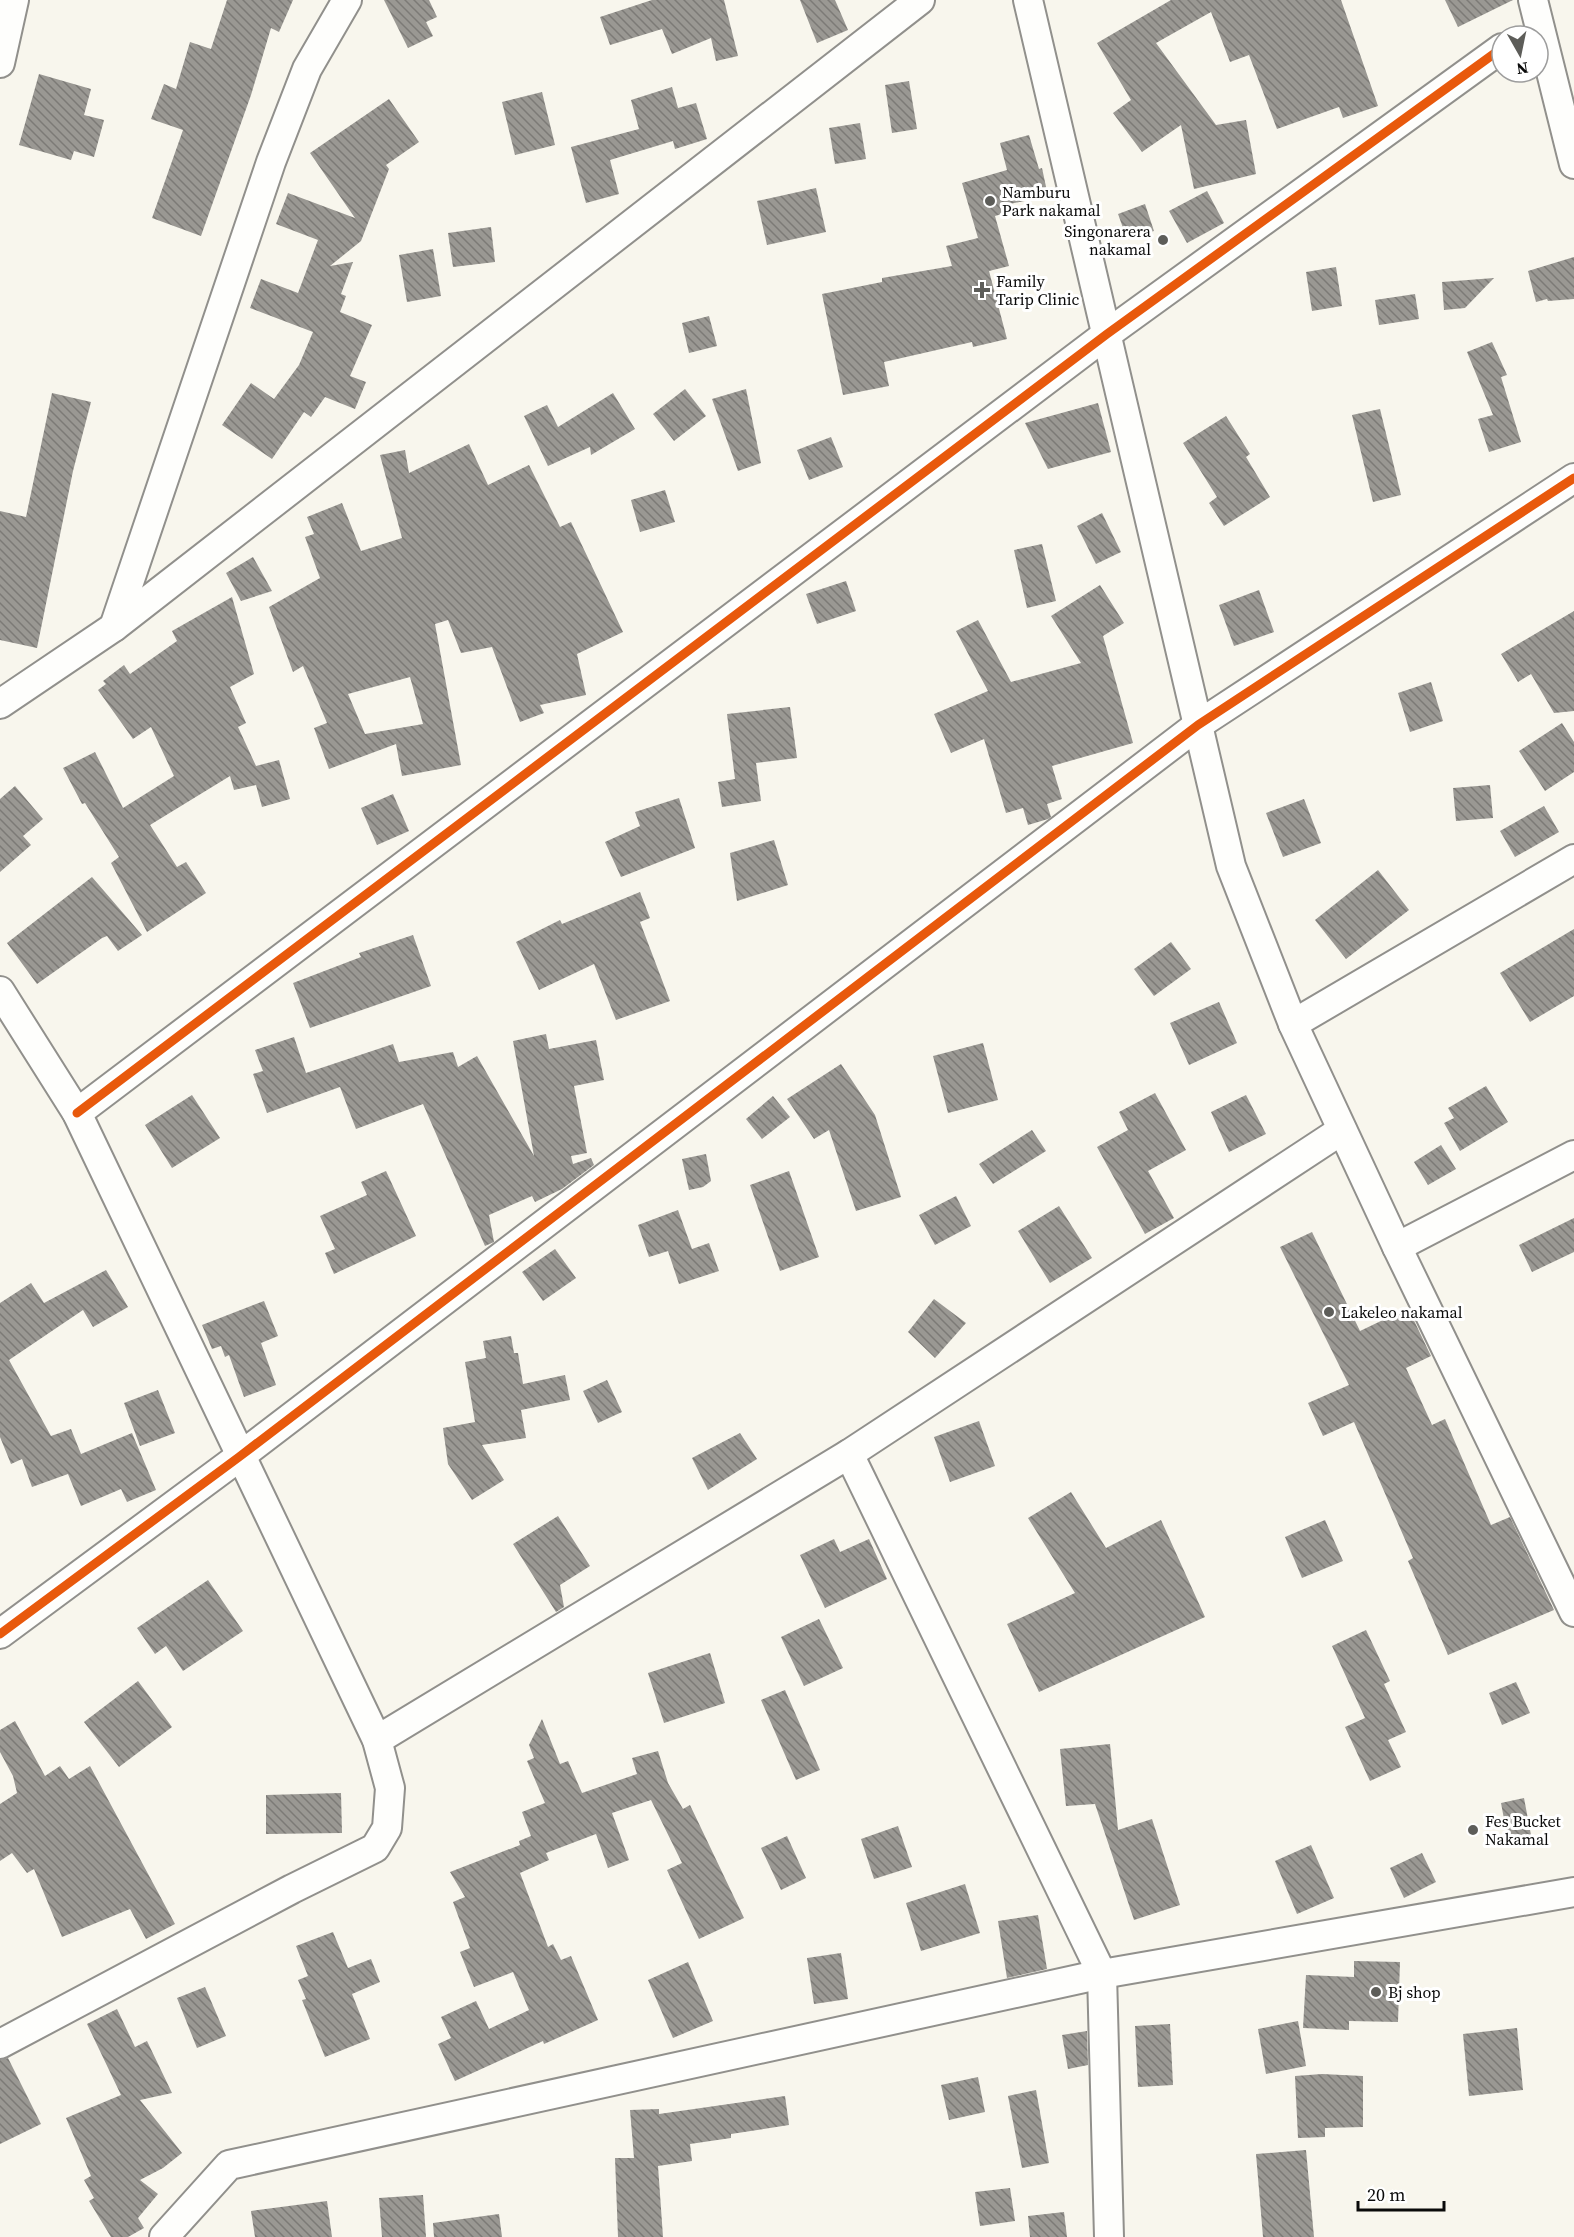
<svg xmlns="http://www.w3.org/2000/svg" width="1574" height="2237" font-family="'Source Serif 4',serif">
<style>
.building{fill:url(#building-back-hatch);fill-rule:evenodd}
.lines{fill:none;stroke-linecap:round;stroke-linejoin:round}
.minor-casing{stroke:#91908c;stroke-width:32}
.minor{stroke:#fefefc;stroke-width:28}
.cycleway-casing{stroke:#fff;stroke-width:13}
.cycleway{stroke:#e8590c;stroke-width:9}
.poi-dot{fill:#5d5d59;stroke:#fff;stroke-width:2}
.labels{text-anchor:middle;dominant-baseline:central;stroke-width:6;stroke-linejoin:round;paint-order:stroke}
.poi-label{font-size:16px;fill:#0a0a0a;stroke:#fff;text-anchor:start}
</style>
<defs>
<pattern id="building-back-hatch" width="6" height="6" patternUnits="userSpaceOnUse" patternTransform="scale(1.5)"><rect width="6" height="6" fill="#9a9893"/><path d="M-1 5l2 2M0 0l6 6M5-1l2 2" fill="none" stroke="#7c7a76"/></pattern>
</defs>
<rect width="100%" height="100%" fill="#f8f6ed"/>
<g class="building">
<path d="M227,0H293L279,32L271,28L251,95L201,236L152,218L183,130L151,119L164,84L176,89L190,42L211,49Z"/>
<path d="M384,0H429L437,17L426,22L433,36L408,48Z"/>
<path d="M652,0H724L738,56L716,61L711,38L672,54L662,29L610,45L600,17Z"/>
<path d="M800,0H835L848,30L817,43Z"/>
<path d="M1171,0H1341L1378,106L1343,118L1339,107L1277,129L1249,55L1230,62L1211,12L1156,43L1216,125L1246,120L1256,174L1194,189L1181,125L1142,152L1113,113L1131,100L1097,43Z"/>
<path d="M1445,0H1513L1458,27Z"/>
<path d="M39,74L91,89L84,115L104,120L94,157L74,151L71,160L19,145Z"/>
<path d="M909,81L917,129L892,133L885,85Z"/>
<path d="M672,87L678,108L696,103L707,139L675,149L673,141L610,160L619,194L586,203L571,147L639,129L631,100Z"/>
<path d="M542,92L555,145L515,155L502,102Z"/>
<path d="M389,99L419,142L386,165L389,169L361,241L330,266L353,262L341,294L346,296L340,312L372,325L350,376L366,382L355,409L325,397L311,417L304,412L272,459L222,425L251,383L274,399L299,365L313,332L250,308L261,279L298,293L318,240L276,224L288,193L355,218L310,153Z"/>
<path d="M860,123L866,159L835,164L829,128Z"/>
<path d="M1029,135L1039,169L1042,168L1048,196L1000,206L1002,214L995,216L1009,266L989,271L1007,339L973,347L972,342L884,362L889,386L843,395L822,294L882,282V278L952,266L946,246L978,238L962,183L1007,170L1000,143Z"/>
<path d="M816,188L826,232L767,245L757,201Z"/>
<path d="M1207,191L1224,223L1187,243L1169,211Z"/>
<path d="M1145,204L1154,231L1127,239L1118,214Z"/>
<path d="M491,227L495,262L453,267L448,233Z"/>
<path d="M433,249L441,296L407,302L399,255Z"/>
<path d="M1574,257V299L1548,301L1547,299L1536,302L1528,271Z"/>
<path d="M1336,267L1342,306L1312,311L1306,272Z"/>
<path d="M1494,278L1465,308L1444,310L1442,282Z"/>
<path d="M1415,294L1419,319L1379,325L1375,300Z"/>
<path d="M709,316L717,346L689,353L682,323Z"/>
<path d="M1492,342L1507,375L1501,377L1521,442L1489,452L1478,419L1493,415L1467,352Z"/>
<path d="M685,389L706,416L674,441L653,414Z"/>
<path d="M746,389L761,463L738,471L712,399Z"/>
<path d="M52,393L91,402L73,471L37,648L0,640V511L26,517Z"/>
<path d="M613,393L635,429L591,455L590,447L548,466L524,416L547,405L558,427Z"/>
<path d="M1098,403L1111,452L1048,469L1025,423Z"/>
<path d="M1380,409L1401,495L1373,502L1352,415Z"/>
<path d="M1226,416L1250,454L1246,457L1270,497L1224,526L1209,503L1217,497L1183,443Z"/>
<path d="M831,437L843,467L809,480L797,450Z"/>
<path d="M469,444L488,485L529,465L560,527L571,522L623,632L577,654L586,695L540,705L544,713L520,722L492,647L461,653L448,620L435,624L461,765L402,776L396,744L329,769L314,728L327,723L303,666L293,672L269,607L320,578L305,537L314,534L307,517L342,503L361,551L402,538L380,455L405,450L409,473ZM410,677L423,724L365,734L348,694Z"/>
<path d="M665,490L675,522L640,532L631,500Z"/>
<path d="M1102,513L1121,552L1096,564L1077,526Z"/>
<path d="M1042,544L1056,601L1027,608L1014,550Z"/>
<path d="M253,557L272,591L241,601L226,573Z"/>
<path d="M846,581L856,611L817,624L806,594Z"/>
<path d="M1100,585L1124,623L1103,636L1133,743L1052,766L1062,799L1047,804L1051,817L1048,819L1028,825L1023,808L1006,813L984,739L951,753L934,714L988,691L956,631L978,620L1011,682L1081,663L1051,616Z"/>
<path d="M1259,590L1274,632L1234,646L1219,605Z"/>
<path d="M232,597L254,674L230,687L246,723L238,727L256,766L279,760L290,799L262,807L256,785L234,790L230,776L150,825L177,867L186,862L206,893L147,932L111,863L119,857L85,803L82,804L63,768L95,752L123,808L174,776L151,727L133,739L98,690L106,684L103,681L124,665L130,674L177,641L172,631Z"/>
<path d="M1574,611V711L1554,713L1531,674L1518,682L1501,654Z"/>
<path d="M1431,682L1443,721L1410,732L1398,693Z"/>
<path d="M790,707L797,758L756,763L761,801L722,807L718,782L735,779L727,714Z"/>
<path d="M1562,723L1574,742V772L1545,791L1519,751Z"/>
<path d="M1490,785L1493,818L1456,821L1453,788Z"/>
<path d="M15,786L43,819L23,836L31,845L0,872V799Z"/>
<path d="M393,794L409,831L377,845L361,808Z"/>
<path d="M679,798L695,848L621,877L605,842L640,826L635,812Z"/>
<path d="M1304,799L1321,843L1283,857L1266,813Z"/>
<path d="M1544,806L1559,832L1515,857L1500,831Z"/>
<path d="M774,840L788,885L737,901L730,853Z"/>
<path d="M1378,870L1409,910L1346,959L1315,920Z"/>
<path d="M92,877L142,935L118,951L107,936L102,938L37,984L7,943Z"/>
<path d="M640,892L650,918L640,922L670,1001L616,1020L594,964L539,990L516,942L560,920L562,924Z"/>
<path d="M1574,929V996L1530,1022L1500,973Z"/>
<path d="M413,935L431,986L310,1028L293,983L361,957L359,953Z"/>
<path d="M1171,942L1191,969L1154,996L1134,969Z"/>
<path d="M1219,1002L1237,1043L1189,1065L1170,1023Z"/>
<path d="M546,1034L549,1049L596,1040L604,1080L574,1086L587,1153L571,1156L573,1164L591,1158L594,1165L562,1189L535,1202L532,1196L489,1215L494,1242L485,1246L423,1104L356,1129L340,1087L267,1113L253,1074L263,1071L255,1050L294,1037L306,1073L393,1044L399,1062L453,1052L458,1067L477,1056L534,1156L513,1041Z"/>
<path d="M983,1043L998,1100L948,1113L933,1056Z"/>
<path d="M841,1064L875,1115L901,1197L856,1211L829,1130L814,1139L787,1099Z"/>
<path d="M1486,1086L1508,1122L1460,1151L1444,1123L1454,1118L1448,1108Z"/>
<path d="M1155,1093L1186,1150L1148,1171L1174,1218L1145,1234L1097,1147L1128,1130L1119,1112Z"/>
<path d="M192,1095L220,1138L172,1168L145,1125Z"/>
<path d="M1246,1095L1266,1134L1229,1152L1211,1112Z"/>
<path d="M773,1096L790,1117L762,1139L746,1119Z"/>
<path d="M1032,1130L1046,1151L993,1184L979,1164Z"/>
<path d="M1441,1145L1456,1169L1428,1185L1414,1162Z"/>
<path d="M706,1154L711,1181L703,1187L689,1190L682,1159Z"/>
<path d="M386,1171L416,1236L334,1274L325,1253L335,1249L320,1216L367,1195L361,1182Z"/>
<path d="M789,1171L819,1257L780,1271L750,1185Z"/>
<path d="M956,1196L971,1226L935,1245L919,1215Z"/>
<path d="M1059,1206L1092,1258L1050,1283L1018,1231Z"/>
<path d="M678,1210L692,1249L709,1243L719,1271L679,1284L668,1251L649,1257L638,1225Z"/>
<path d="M1574,1218V1252L1532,1272L1519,1245Z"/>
<path d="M1312,1232L1360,1331L1408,1308L1431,1356L1406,1368L1432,1425L1445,1419L1491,1525L1510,1517L1554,1610L1448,1655L1408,1561L1413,1558L1354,1422L1323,1436L1308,1403L1349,1385L1280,1247Z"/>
<path d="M555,1249L576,1278L543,1301L522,1272Z"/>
<path d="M106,1270L128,1307L93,1327L83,1310L9,1360L51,1436L71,1429L81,1454L132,1433L156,1490L127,1502L121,1489L81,1506L68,1474L32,1487L22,1459L11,1464L0,1437V1303L31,1283L44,1303Z"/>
<path d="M934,1299L966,1323L935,1358L908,1332Z"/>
<path d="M264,1301L278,1336L261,1343L276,1385L244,1397L229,1355L225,1357L221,1346L212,1349L202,1325Z"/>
<path d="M511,1336L514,1353H518L523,1384L565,1375L570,1400L521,1410L526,1438L482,1445L504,1480L472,1500L448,1464L443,1428L475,1422L465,1362L486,1358L483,1341Z"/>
<path d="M607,1380L622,1412L598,1423L583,1391Z"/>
<path d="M158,1390L175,1433L140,1446L124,1403Z"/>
<path d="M979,1421L995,1466L950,1482L934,1437Z"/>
<path d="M740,1433L757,1459L708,1490L692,1458Z"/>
<path d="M1071,1492L1106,1548L1161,1520L1205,1617L1039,1692L1007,1624L1075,1593L1028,1518Z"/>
<path d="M558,1516L590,1566L560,1585L564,1607L556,1612L513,1544Z"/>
<path d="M1325,1520L1343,1561L1302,1578L1285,1537Z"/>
<path d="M834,1539L840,1552L869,1539L887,1579L825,1608L800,1555Z"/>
<path d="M208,1580L243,1631L183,1671L166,1646L155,1654L137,1628Z"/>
<path d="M819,1619L843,1668L804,1686L781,1637Z"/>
<path d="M1366,1630L1390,1681L1384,1684L1406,1732L1388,1740L1401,1767L1370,1781L1345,1727L1365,1718L1332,1646Z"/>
<path d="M710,1653L725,1703L664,1723L648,1673Z"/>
<path d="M138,1681L172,1727L119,1767L84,1722Z"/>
<path d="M1516,1682L1530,1713L1502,1725L1489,1693Z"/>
<path d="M785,1690L820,1770L796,1780L761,1700Z"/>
<path d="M542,1719L560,1764L568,1761L582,1793L637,1774L632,1758L658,1751L668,1783L683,1809L690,1805L744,1918L699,1939L667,1870L682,1863L651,1800L612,1813L629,1860L608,1868L596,1834L546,1853L549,1860L520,1873L548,1947L553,1944L561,1960L571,1956L598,2020L544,2044L543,2041L455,2081L438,2044L451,2038L441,2017L476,2001L489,2029L529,2010L513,1972L474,1987L460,1952L470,1948L453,1902L465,1897L450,1872L520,1845L519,1841L531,1836L522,1812L545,1803L527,1761L534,1758L529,1745Z"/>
<path d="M15,1721L45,1776L60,1766L69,1779L90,1766L175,1924L146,1939L130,1909L62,1937L34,1869L27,1873L12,1853L0,1861V1804L17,1793L13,1776L0,1752V1730Z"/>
<path d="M1110,1744L1118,1830L1152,1819L1180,1905L1134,1920L1095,1804L1066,1806L1060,1749Z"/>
<path d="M341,1793L342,1833L266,1834V1795Z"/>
<path d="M1524,1798L1531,1835L1508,1840L1501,1803Z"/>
<path d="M898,1826L912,1867L874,1879L861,1839Z"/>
<path d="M787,1836L806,1878L781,1890L761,1848Z"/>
<path d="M1311,1845L1334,1898L1297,1914L1275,1861Z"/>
<path d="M1422,1853L1436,1882L1404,1898L1390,1868Z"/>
<path d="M965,1884L980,1933L921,1951L906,1903Z"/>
<path d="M1038,1915L1047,1969L1007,1978L998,1921Z"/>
<path d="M333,1932L348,1968L371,1959L380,1982L352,1994L370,2039L325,2057L302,2000L306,1999L298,1980L308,1976L296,1946Z"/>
<path d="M841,1953L848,1999L814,2004L807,1958Z"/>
<path d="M1354,1961L1400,1962L1398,2022L1349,2021V2030L1303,2028L1306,1975L1354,1977Z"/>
<path d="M688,1962L713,2021L673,2038L648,1980Z"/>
<path d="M205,1987L226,2036L197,2048L177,1998Z"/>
<path d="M117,2009L135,2047L147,2041L172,2093L140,2100L182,2153L163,2168L140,2180L158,2194L138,2218L144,2228L128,2237H111L89,2201L94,2198L84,2180L91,2176L66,2118L121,2095L87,2024Z"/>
<path d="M1298,2021L1306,2066L1266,2074L1258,2029Z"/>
<path d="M1170,2024L1173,2085L1138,2087L1135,2026Z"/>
<path d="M1517,2028L1523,2090L1469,2096L1463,2034Z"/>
<path d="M1087,2031L1088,2065L1068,2069L1062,2035Z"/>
<path d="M8,2058L41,2124L0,2144V2060Z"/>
<path d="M1322,2074L1363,2076V2127L1325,2128V2137L1298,2138L1295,2076Z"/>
<path d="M978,2077L985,2112L949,2120L941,2085Z"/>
<path d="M1036,2090L1049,2163L1022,2168L1008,2096Z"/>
<path d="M785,2096L789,2125L731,2134V2138L690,2144L692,2161L658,2166L663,2237H618L615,2158H634L630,2110L659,2109V2114Z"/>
<path d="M1306,2150L1314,2237H1263L1256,2154Z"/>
<path d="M1010,2188L1015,2221L980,2226L975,2192Z"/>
<path d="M423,2195L426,2237H382L379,2198Z"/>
<path d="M327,2201L332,2237H255L251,2211Z"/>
<path d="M1064,2212L1067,2237H1030L1028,2216Z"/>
<path d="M499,2214L502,2237H434L433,2223Z"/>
</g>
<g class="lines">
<defs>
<g id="minor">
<path d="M1028,0L1231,866L1293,1024L1397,1247L1574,1612"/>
<path d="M1533,0L1574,164"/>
<path d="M0,63L14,0"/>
<path d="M114,627L271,162L307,69L347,0"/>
<path d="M0,704L114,627L920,0"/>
<path d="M0,991L77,1113L377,1740L390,1788L387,1828L375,1848L292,1889L0,2044"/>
<path d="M1293,1024L1574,859"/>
<path d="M77,1113L1107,334L1502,48"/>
<path d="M1397,1247L1574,1155"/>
<path d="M849,1454L1102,1974L1109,2237"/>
<path d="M0,1634L239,1457L1198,725L1574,478"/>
<path d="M377,1740L849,1454L1342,1130"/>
<path d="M164,2237L229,2165L1102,1974L1574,1892"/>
</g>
</defs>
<use href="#minor" class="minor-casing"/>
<use href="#minor" class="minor"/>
<defs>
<g id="cycleway">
<path d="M77,1113L1107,334L1502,48"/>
<path d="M0,1634L239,1457L1198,725L1574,478"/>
</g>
</defs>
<use href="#cycleway" class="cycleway-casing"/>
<use href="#cycleway" class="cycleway"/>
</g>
<g class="poi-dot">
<circle cx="990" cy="201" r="6"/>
<circle cx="1163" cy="240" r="6"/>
<path d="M979 281h6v6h6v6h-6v6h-6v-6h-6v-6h6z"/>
<circle cx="1329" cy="1312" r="6"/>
<circle cx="1473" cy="1830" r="6"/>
<circle cx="1376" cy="1992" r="6"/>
</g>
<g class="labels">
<g class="poi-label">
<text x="1002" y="192">Namburu<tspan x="1002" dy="18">Park nakamal</tspan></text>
<text x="1151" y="231" text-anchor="end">Singonarera<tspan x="1151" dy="18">nakamal</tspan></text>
<text x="996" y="281">Family<tspan x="996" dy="18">Tarip Clinic</tspan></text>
<text x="1341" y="1312">Lakeleo nakamal</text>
<text x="1485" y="1821">Fes Bucket<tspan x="1485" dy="18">Nakamal</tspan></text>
<text x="1388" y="1992">Bj shop</text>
</g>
</g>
<g transform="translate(1520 54) rotate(171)"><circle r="28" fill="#ffffff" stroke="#9d9d9d" stroke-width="1.5"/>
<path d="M0-4.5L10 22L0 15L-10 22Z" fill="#5d5d59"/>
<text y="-9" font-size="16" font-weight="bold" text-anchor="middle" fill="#0a0a0a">N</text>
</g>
<path d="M1358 2201v9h86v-9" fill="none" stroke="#0a0a0a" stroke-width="3"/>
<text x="1367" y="2201" font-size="18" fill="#0a0a0a" stroke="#ffffff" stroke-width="4.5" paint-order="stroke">20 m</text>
</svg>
